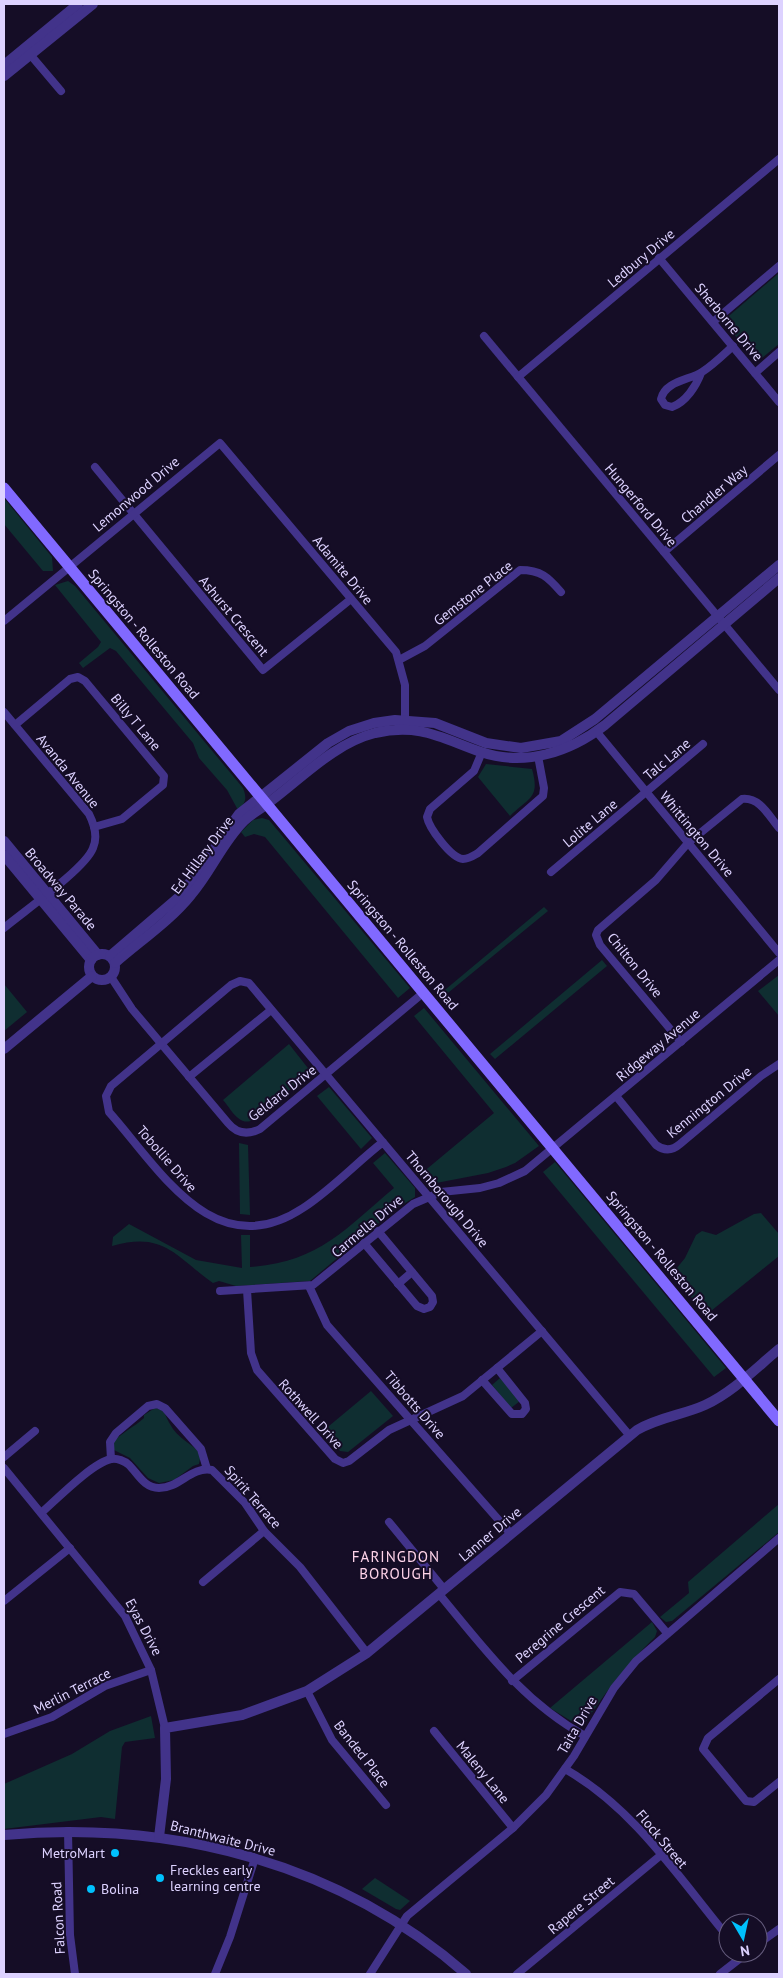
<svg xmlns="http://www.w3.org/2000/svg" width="783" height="1978" font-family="'PT Sans',sans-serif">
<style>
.green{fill:#0f2e31}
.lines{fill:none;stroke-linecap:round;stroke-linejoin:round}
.minor{stroke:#42338a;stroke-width:8}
.tertiary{stroke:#42338a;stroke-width:10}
.secondary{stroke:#8169ff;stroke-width:11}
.poi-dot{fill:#00c1fd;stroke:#150d26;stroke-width:2}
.labels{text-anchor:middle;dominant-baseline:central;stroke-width:4;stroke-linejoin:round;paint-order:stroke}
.street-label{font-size:14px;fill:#ddd2ff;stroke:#150d26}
.poi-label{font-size:14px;fill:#ddd2ff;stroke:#150d26;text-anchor:start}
.neighbourhood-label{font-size:15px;letter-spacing:1px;fill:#ffd4ea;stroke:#150d26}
</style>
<rect width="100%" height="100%" fill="#150d26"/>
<g class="green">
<path d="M779,273V344L757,362L723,321Z"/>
<path d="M4,498L52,557L53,571H43L4,524Z"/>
<path d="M68,581L75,586L243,788C247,798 246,803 238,810L227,790L199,758L193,743L116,651L110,648L83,668L79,663L98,647L101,642L55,585Z"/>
<path d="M486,764L532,769C540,798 530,797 510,816L478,777Z"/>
<path d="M262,818L269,820L410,988L398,998L265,837L254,834L245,837L241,832L253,820Z"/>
<path d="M544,907L548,911L443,997L440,994Z"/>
<path d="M602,960L607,966L495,1059L490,1054Z"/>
<path d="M779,975V1016L758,991Z"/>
<path d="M4,984L27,1012L4,1031Z"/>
<path d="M424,1008L539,1146L515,1163L506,1167L488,1173L431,1184L422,1173L494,1113L414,1016Z"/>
<path d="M289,1044L311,1072L253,1120C239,1127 231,1109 223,1100Z"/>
<path d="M329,1087L372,1138L361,1149L317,1096Z"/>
<path d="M239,1143L248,1145L250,1215L240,1214Z"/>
<path d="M385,1153L415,1188V1197L397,1208L310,1281L236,1286L219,1281L213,1283C175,1256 164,1231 112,1246L113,1237L129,1224L196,1260L242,1268L241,1235H250V1267C319,1262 344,1230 394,1188L373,1163Z"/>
<path d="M555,1162L726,1368L714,1377L543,1172Z"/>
<path d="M761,1213L779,1234V1256L706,1315L672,1274L685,1258L696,1235L702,1231L716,1235L754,1214Z"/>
<path d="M500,1378L520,1401L511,1408L492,1385Z"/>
<path d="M371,1391L393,1416L348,1452L340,1451L323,1431Z"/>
<path d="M155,1408C166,1410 165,1416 170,1424C177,1438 192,1444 201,1454L199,1464L193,1466L174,1480L159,1483L148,1478L130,1458L114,1450V1441C123,1432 134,1427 144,1418V1415Z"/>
<path d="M779,1504V1532L672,1621L666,1622L660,1617L689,1593L688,1582Z"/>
<path d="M652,1622L657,1631L655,1637C627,1664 605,1692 584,1725L581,1727L550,1708Z"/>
<path d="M151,1716L155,1738L125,1742L122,1747L115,1819L101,1817L4,1829V1784L72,1754L110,1731Z"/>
<path d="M375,1878L410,1901L400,1910L396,1909L362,1889Z"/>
</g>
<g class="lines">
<g class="minor">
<path d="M28,52L61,91"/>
<path d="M659,258L779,402"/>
<path d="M713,322L779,266"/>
<path d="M484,336L779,690"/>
<path d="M701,373C696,386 686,402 672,407L665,405L661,399C665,381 690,380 702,372C713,365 723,355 733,346"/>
<path d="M755,373L779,352"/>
<path d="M518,377L779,159"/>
<path d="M95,467L263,670L351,599"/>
<path d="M664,552L779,455"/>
<path d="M4,621L220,443L396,652L405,685V725"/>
<path d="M399,660L425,646L520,570C541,570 548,577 561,592"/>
<path d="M4,712L89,814C94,824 98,837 93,848C86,868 23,912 4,928"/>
<path d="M15,725L70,679L78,677L85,681L164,776L163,785L122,819L94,827"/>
<path d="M596,731L779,953"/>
<path d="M482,752L474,771L430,809L427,817C429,828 451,858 463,859C469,859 473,856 478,853L543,796L544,788L538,756"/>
<path d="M551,872L703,744"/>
<path d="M111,977L132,1009L228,1123C237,1134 248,1135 260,1129L423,993"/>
<path d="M681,1042L600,945L596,935L598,930L656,880L688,843L742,799C760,797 769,816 779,828"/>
<path d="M189,1077L271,1010"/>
<path d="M616,1096L656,1145C664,1151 672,1151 680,1144L761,1076L779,1064"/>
<path d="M383,1142C356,1163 332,1189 303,1208C214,1267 159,1168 109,1112L106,1096L111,1086L231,985L240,981L249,983L630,1436"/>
<path d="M364,1243L417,1306L424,1309L430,1307L433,1302L432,1296L378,1231"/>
<path d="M398,1284L412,1272"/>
<path d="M309,1286L327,1325L511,1534"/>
<path d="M247,1290L251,1353L257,1370L335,1459L343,1463L349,1461L389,1430L463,1396L542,1331"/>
<path d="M220,1291L313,1285L413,1204L441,1192L480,1188L499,1183L525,1171L779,960"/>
<path d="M482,1380L512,1414H522L526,1409L525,1403L497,1368"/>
<path d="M4,1457L35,1431"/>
<path d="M111,1459L110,1442L116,1433L148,1406L157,1404L165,1408L201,1449L207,1469"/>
<path d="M4,1468L125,1616L151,1670L165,1728"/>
<path d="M41,1513C56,1500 92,1463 111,1459C117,1458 125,1461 129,1465C138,1474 144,1488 159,1488C180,1488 191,1466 212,1470L245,1503L264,1531L300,1567L367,1653"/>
<path d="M389,1522L444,1589"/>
<path d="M203,1582L264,1531"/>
<path d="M439,1594C483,1647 523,1702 585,1736"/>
<path d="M4,1601L70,1548"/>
<path d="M779,1679L708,1738L703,1749L746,1801L754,1802L779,1782"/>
<path d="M512,1681L620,1592L634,1594L667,1633"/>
<path d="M307,1691L332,1740L386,1805"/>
<path d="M434,1731L513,1828"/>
<path d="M4,1734L52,1717L105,1686L151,1670"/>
<path d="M565,1769C634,1808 679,1878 728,1937"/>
<path d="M68,1831L70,1935L75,1974"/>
<path d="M758,1944L779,1929"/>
<path d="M215,1974L230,1937L255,1858"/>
<path d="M370,1974L407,1916L513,1828L546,1795L574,1756L614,1688L636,1661L779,1538"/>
<path d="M517,1974L661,1855"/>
<path d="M720,1974L747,1953"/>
</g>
<g class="tertiary">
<path d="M4,65L78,4"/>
<path d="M4,76L93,4"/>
<path d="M4,841L98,955"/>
<path d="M4,855L91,960"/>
<circle cx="102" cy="967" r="13"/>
<path d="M110,956L180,896L239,814L328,743L349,731L374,723L395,720L435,723L486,743L521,748L561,741L595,719L779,565"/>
<path d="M115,963C140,941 170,921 191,895C211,872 222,843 244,821C252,813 263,808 271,801C303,777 335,743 375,733C420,723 441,738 481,752C525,767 570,752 605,725L779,578"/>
<path d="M4,1049L92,976"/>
<path d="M4,1835C171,1820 338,1862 466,1974"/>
<path d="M159,1837L166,1779L165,1728L242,1715L307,1691L367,1653L637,1430C659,1417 683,1415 705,1405C733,1392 756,1368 779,1349"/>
</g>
<path class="secondary" d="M4,488L779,1421"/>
</g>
<g class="poi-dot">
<circle cx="115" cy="1853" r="5"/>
<circle cx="160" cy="1878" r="5"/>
<circle cx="91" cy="1889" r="5"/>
</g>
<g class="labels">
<g class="street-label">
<text transform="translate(641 258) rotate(-40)">Ledbury Drive</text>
<text transform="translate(729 322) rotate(50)">Sherborne Drive</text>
<text transform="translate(136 494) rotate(-40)">Lemonwood Drive</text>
<text transform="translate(714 494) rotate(-40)">Chandler Way</text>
<text transform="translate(641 505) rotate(50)">Hungerford Drive</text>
<text transform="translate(343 570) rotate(50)">Adamite Drive</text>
<text transform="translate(473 593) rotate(-38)">Gemstone Place</text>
<text transform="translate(234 616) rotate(50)">Ashurst Crescent</text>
<text transform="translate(144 634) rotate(50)">Springston - Rolleston Road</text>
<text transform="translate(136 722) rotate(50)">Billy T Lane</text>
<text transform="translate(667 759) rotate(-40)">Talc Lane</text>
<text transform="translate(68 771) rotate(51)">Avanda Avenue</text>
<text transform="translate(590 823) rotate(-40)">Lolite Lane</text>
<text transform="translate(697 834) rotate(50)">Whittington Drive</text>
<text transform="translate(202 855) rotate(-53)">Ed Hillary Drive</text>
<text transform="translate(61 889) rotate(50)">Broadway Parade</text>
<text transform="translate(403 945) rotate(50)">Springston - Rolleston Road</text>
<text transform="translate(635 965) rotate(51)">Chilton Drive</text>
<text transform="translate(658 1045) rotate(-40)">Ridgeway Avenue</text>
<text transform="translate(282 1093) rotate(-38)">Geldard Drive</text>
<text transform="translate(709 1102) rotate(-39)">Kennington Drive</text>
<text transform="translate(167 1159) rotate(49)">Tobollie Drive</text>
<text transform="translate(447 1199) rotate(50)">Thornborough Drive</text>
<text transform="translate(367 1226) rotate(-40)">Carmella Drive</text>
<text transform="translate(662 1256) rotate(50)">Springston - Rolleston Road</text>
<text transform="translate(415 1405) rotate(49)">Tibbotts Drive</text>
<text transform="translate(311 1414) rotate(48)">Rothwell Drive</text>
<text transform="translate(253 1497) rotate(49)">Spirit Terrace</text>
<text transform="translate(490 1534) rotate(-40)">Lanner Drive</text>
<text transform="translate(560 1624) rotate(-40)">Peregrine Crescent</text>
<text transform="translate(144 1627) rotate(62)">Eyas Drive</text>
<text transform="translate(72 1691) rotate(-27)">Merlin Terrace</text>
<text transform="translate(577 1725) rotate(-60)">Taita Drive</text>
<text transform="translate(362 1754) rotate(52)">Banded Place</text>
<text transform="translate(483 1772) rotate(51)">Maleny Lane</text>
<text transform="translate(223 1838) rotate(14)">Branthwaite Drive</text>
<text transform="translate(662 1839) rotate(50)">Flock Street</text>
<text transform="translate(581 1905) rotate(-40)">Rapere Street</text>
<text transform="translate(58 1918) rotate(-93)">Falcon Road</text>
</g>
<g class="poi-label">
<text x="105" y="1853" text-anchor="end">MetroMart</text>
<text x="170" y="1870">Freckles early<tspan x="170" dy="16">learning centre</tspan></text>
<text x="101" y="1889">Bolina</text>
</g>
<g class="neighbourhood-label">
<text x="396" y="1556">FARINGDON<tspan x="396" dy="17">BOROUGH</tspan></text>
</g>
</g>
<rect width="783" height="1978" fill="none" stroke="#ddd2ff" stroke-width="10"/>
<g transform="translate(743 1938) rotate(171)"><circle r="24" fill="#150d26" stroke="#655c7d"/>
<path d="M0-4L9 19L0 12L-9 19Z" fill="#00c1fd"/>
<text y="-8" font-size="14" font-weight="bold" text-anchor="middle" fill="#ddd2ff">N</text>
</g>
</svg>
